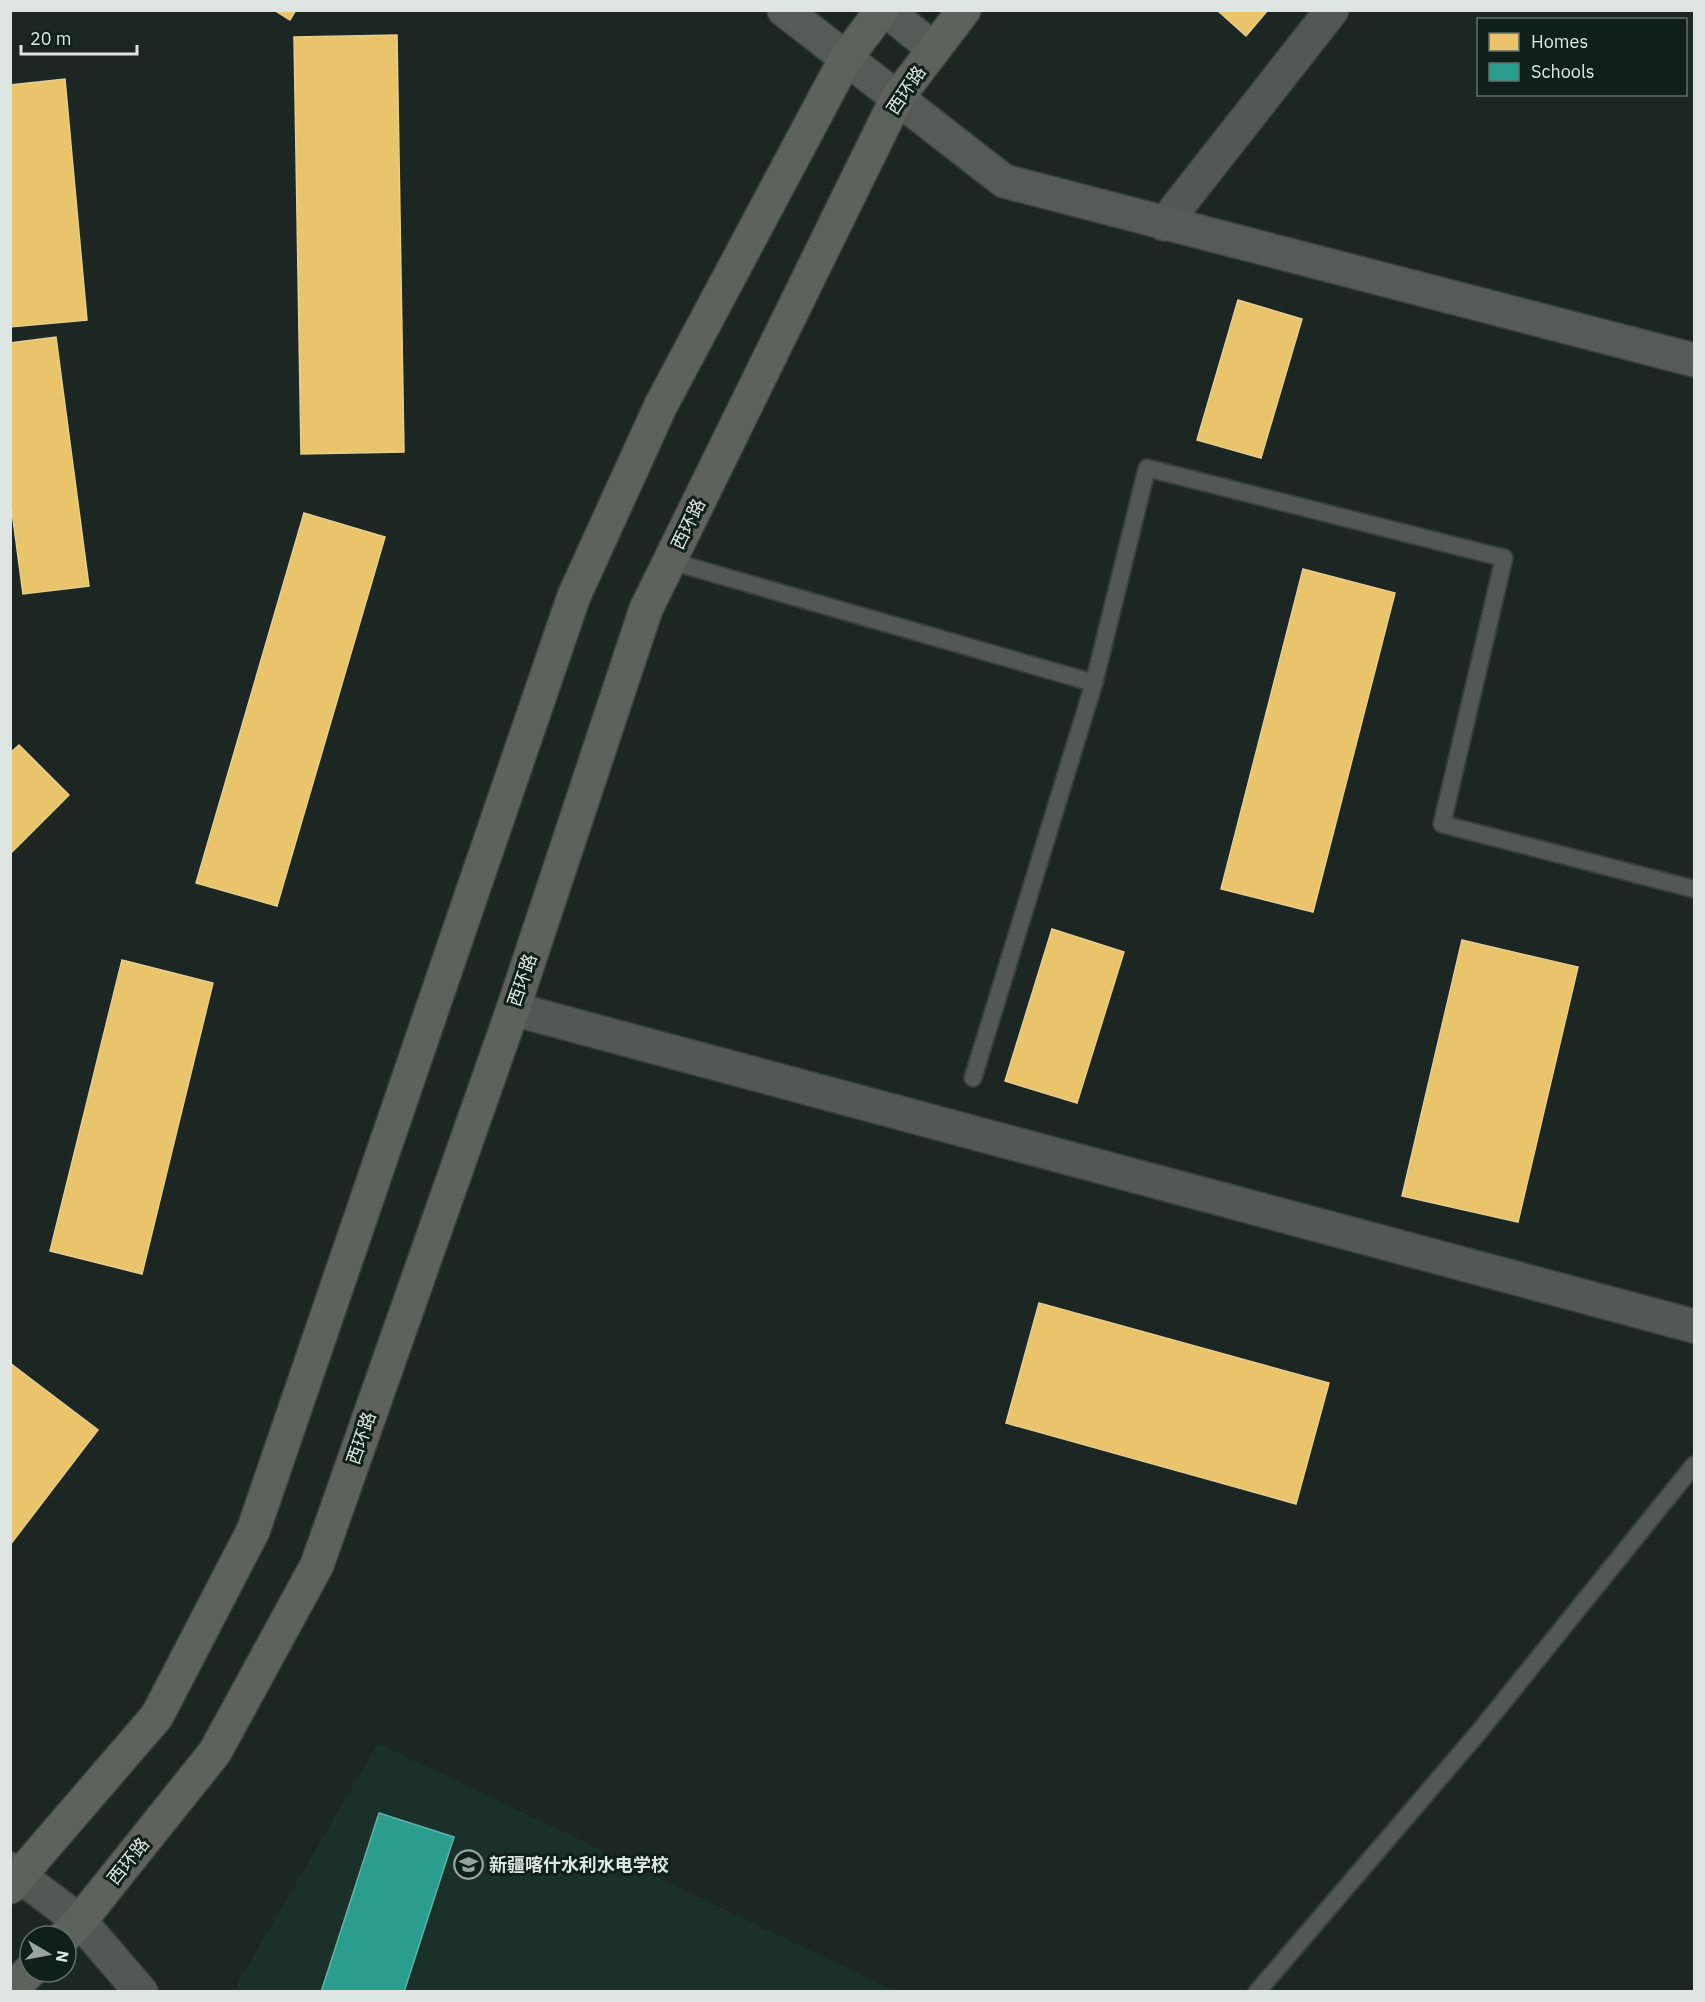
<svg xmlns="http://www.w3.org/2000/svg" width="1705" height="2002" font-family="'IBM Plex Sans','Noto Sans SC',sans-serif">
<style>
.built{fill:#1b3029}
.homes{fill:#e9c46a;stroke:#e5ce8e;stroke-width:1.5}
.schools{fill:#2a9d8f;stroke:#60b3a8;stroke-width:1.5}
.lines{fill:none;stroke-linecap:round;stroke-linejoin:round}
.lane-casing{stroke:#38403d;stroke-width:20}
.street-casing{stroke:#38403d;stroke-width:36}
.secondary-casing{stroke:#38403d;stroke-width:36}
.primary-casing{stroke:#38403d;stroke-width:36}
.lane{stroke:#535856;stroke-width:16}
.street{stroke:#535856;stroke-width:33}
.secondary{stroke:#565a58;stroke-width:33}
.primary{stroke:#5d625f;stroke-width:33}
.labels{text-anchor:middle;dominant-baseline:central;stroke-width:6;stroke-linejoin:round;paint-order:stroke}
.street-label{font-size:18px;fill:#dde6e3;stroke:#101f1a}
.poi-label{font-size:18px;font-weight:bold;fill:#dde6e3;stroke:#101f1a;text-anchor:start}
</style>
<rect width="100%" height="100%" fill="#1c2622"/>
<path class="built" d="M378,1743L895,1991L238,1992L237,1984Z"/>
<g class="homes">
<path d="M274,10H296L290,20Z"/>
<path d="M1217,10H1268L1246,36Z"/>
<path d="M397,35L404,452L301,454L294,37Z"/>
<path d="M65,79L87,320L10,327V85Z"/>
<path d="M1238,300L1302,319L1261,458L1197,440Z"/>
<path d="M56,337L89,586L23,594L10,497V343Z"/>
<path d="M304,513L385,537L277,906L196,883Z"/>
<path d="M1303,569L1395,593L1313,912L1221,889Z"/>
<path d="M19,745L69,795L10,854V753Z"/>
<path d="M1052,929L1124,952L1077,1103L1005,1081Z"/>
<path d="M1462,940L1578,967L1518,1222L1402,1196Z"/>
<path d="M122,960L213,983L142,1274L50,1251Z"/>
<path d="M1039,1303L1329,1383L1296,1504L1006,1423Z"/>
<path d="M10,1363L98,1430L10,1545Z"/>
</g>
<path class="schools" d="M379,1813L454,1837L404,1992H321Z"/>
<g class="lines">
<defs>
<g id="lane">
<path d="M670,561L1094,683L973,1078"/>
<path d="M1094,683L1147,468L1504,558L1442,824L1694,889"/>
<path d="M1257,1992L1478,1733L1694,1465"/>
</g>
<g id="street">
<path d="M1164,224L1332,10"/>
<path d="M513,1009L1694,1326"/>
<path d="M10,1869L80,1921L141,1992"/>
</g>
<g id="secondary">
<path d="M784,10L1004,181L1694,360"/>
<path d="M886,10L934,49"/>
</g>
<g id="primary">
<path d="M10,1887L157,1716L253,1531L574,596L661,405L846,58L882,10"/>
<path d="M65,1936L80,1921L215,1752L317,1565L513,1009L646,609L897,98L964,10"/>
<path d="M10,1991L30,1971"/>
</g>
</defs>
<use href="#lane" class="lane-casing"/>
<use href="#street" class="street-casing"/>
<use href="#secondary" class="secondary-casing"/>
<use href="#primary" class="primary-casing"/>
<use href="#lane" class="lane"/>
<use href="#street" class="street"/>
<use href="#secondary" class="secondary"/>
<use href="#primary" class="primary"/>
</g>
<defs>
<symbol id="school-ring" viewBox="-11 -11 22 22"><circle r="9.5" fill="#101f1a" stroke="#99a39f" stroke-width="1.5"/><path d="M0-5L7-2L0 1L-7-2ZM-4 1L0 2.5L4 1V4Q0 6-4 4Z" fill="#99a39f"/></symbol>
</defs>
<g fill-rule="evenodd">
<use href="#school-ring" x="452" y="1848" width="33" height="33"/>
</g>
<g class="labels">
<g class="street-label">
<text transform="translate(906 90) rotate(-56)">西环路</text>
<text transform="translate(688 524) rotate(-64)">西环路</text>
<text transform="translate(522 980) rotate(-71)">西环路</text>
<text transform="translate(361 1438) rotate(-71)">西环路</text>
<text transform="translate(128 1861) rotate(-51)">西环路</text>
</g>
<g class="poi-label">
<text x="489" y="1864">新疆喀什水利水电学校</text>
</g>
</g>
<rect width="1705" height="2002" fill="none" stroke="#dde6e3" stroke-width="24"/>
<rect x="1477" y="18" width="210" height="78" fill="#101f1a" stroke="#626f6a" stroke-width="1.5"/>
<rect x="1489" y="33" width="30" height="18" fill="#e9c46a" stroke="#626f6a" stroke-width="1.5"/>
<text x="1531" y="48" font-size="18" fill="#dde6e3">Homes</text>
<rect x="1489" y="63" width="30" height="18" fill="#2a9d8f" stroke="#626f6a" stroke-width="1.5"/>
<text x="1531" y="78" font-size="18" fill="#dde6e3">Schools</text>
<g transform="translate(48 1954) rotate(100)"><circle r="28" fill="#101f1a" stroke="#626f6a" stroke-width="1.5"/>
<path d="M0-4.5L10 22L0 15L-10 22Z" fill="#99a39f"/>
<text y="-9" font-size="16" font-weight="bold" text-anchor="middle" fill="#dde6e3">N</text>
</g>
<path d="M21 45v9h116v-9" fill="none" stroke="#dde6e3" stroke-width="3"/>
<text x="30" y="45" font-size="18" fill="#dde6e3" stroke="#101f1a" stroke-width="4.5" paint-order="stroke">20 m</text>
</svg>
